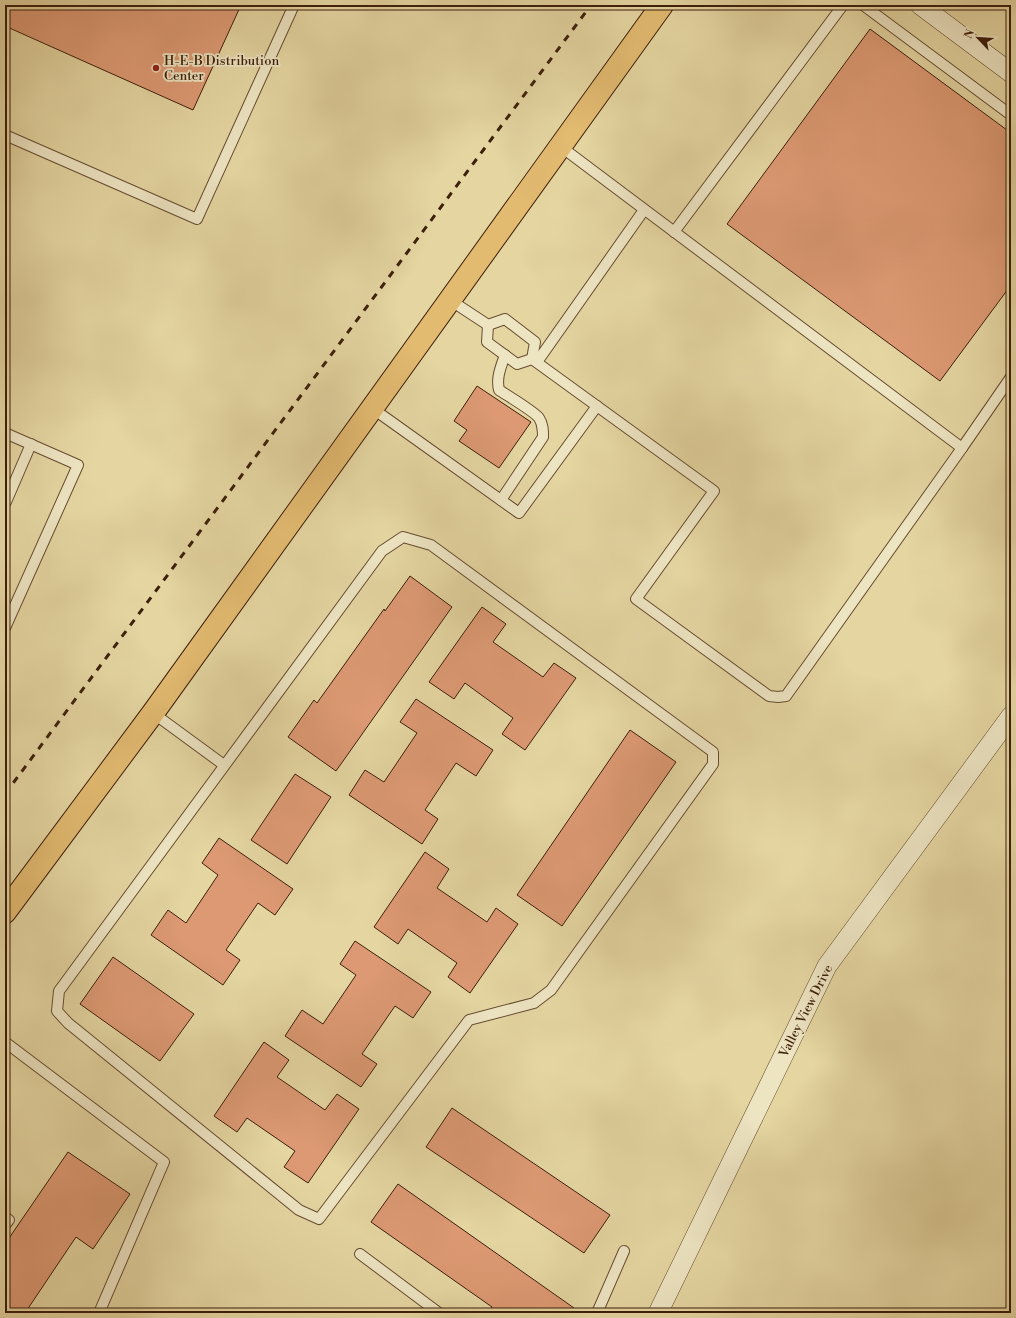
<svg xmlns="http://www.w3.org/2000/svg" width="1016" height="1318" font-family="'Libre Bodoni',serif">
<style>
.building{fill:#dc9973;stroke:#3d1f0b}
.lines{fill:none;stroke-linecap:round;stroke-linejoin:round}
.service-casing{stroke:#674c30;stroke-width:12}
.minor-casing{stroke:#674c30;stroke-width:20}
.primary-casing{stroke:#3d1f0b;stroke-width:24}
.service{stroke:#ede4c2;stroke-width:10}
.minor{stroke:#ede4c2;stroke-width:19}
.primary{stroke:#e2ba70;stroke-width:22}
.rail{stroke:#3d1f0b;stroke-width:3;stroke-dasharray:7 7;stroke-linecap:butt}
.poi-dot{fill:#8f2418;stroke:#ede4c2;stroke-width:1.5}
.labels{text-anchor:middle;dominant-baseline:central;stroke-width:3.5;stroke-linejoin:round;paint-order:stroke}
.poi-label{font-size:13px;fill:#3d1f0b;stroke:#ede4c2;text-anchor:start}
.street-label{font-size:13px;fill:#3d1f0b;stroke:#ede4c2}
</style>
<rect width="100%" height="100%" fill="#e4d5a1"/>
<filter id="stains"><feTurbulence type="fractalNoise" baseFrequency=".005" numOctaves="4"/><feColorMatrix values="0 0 0 0 .2 0 0 0 0 .09 0 0 0 0 .02 0 0 0 .5 -.17"/></filter>
<radialGradient id="worn" r=".72"><stop offset=".6" stop-color="#630" stop-opacity="0"/><stop offset="1" stop-color="#630" stop-opacity=".3"/></radialGradient>
<g class="building">
<path d="M5,5H241L193,110L5,26Z"/>
<path d="M870,29L1011,133V285L940,381L727,224Z"/>
<path d="M477,386L531,422L499,468L459,441L467,430L454,421Z"/>
<path d="M410,576L452,607L336,771L288,737L314,700L317,703L384,609L385,611Z"/>
<path d="M482,607L506,624L493,642L543,677L554,663L576,678L525,750L502,734L513,718L465,683L454,699L429,682Z"/>
<path d="M416,699L493,750L476,776L456,763L425,810L438,819L422,844L349,795L365,770L384,782L417,733L400,722Z"/>
<path d="M630,730L676,762L562,926L517,895Z"/>
<path d="M295,774L331,797L287,864L251,840Z"/>
<path d="M219,838L293,889L275,915L258,903L226,950L240,960L223,985L151,935L168,910L186,923L218,875L202,863Z"/>
<path d="M425,852L449,869L437,888L487,922L496,908L518,924L470,993L448,977L457,963L408,929L398,944L374,927Z"/>
<path d="M355,941L431,992L413,1018L395,1006L362,1054L377,1064L361,1087L285,1036L302,1010L323,1024L356,975L340,964Z"/>
<path d="M113,957L194,1014L160,1061L80,1004Z"/>
<path d="M264,1042L289,1060L277,1077L325,1110L337,1094L359,1109L308,1183L284,1167L295,1151L247,1118L237,1132L214,1116Z"/>
<path d="M452,1108L610,1215L584,1253L426,1147Z"/>
<path d="M68,1152L130,1194L93,1249L76,1237L25,1313H5V1244Z"/>
<path d="M398,1184L574,1308L571,1313H495L491,1310L492,1307L371,1222Z"/>
</g>
<g class="lines">
<defs>
<g id="service">
<path d="M863,5L1011,115"/>
<path d="M5,135L197,219L294,5"/>
<path d="M560,146L962,448L1011,377"/>
<path d="M674,232L843,5"/>
<path d="M450,300L488,325"/>
<path d="M488,325L505,319L535,342L532,359"/>
<path d="M488,325L487,342L517,364L532,359"/>
<path d="M532,359L714,491L636,599L769,696L778,697L786,696L962,448"/>
<path d="M537,362L644,210"/>
<path d="M372,408L519,513L597,406"/>
<path d="M5,433L78,465L5,628"/>
<path d="M501,500L543,437C543,430 543,424 539,418C535,412 508,396 499,390C496,377 501,367 505,355"/>
<path d="M6,502L31,444"/>
<path d="M403,537L431,545L713,752V764L551,990L534,1003L469,1020L319,1219L299,1210L68,1023L57,1011L59,991L382,551Z"/>
<path d="M153,713L224,765"/>
<path d="M5,1042L164,1162L99,1313"/>
<path d="M5,1217L9,1220L5,1225"/>
<path d="M360,1254L439,1313"/>
<path d="M597,1313L624,1251"/>
</g>
<g id="minor">
<path d="M920,5L1011,73"/>
<path d="M658,1313L827,966L1011,716"/>
</g>
<path id="primary" d="M5,912L153,713L662,5"/>
</defs>
<use href="#service" class="service-casing"/>
<use href="#minor" class="minor-casing"/>
<use href="#primary" class="primary-casing"/>
<use href="#service" class="service"/>
<use href="#minor" class="minor"/>
<use href="#primary" class="primary"/>
<path class="rail" d="M5,794L591,5"/>
</g>
<circle class="poi-dot" cx="156" cy="68" r="4"/>
<g class="labels">
<g class="poi-label">
<text x="164" y="61">H-E-B Distribution<tspan x="164" dy="15">Center</tspan></text>
</g>
<g class="street-label">
<text transform="translate(806 1011) rotate(-63)">Valley View Drive</text>
</g>
</g>
<rect width="1016" height="1318" fill="none" stroke="#e4d5a1" stroke-width="20"/>
<rect x="6" y="6" width="1004" height="1306" fill="none" stroke="#3d1f0b" stroke-width="2"/>
<rect x="10" y="10" width="996" height="1298" fill="none" stroke="#3d1f0b"/>
<g transform="translate(978 38) rotate(295)" stroke="#ede4c2" stroke-width="3" paint-order="stroke">
<path d="M0-3L7 15L0 10L-7 15Z" fill="#3d1f0b"/>
<text y="-6" font-size="11" font-weight="bold" text-anchor="middle" fill="#3d1f0b">N</text>
</g>
<rect width="100%" height="100%" filter="url(#stains)"/>
<rect width="100%" height="100%" fill="url(#worn)"/>
</svg>
